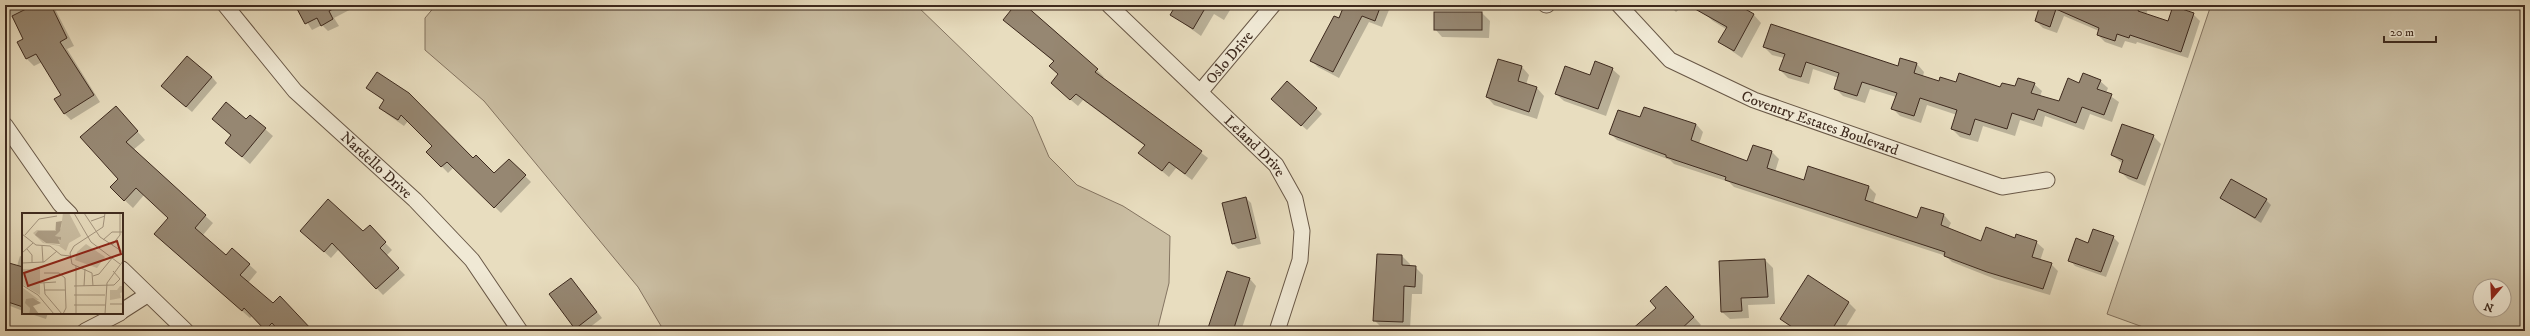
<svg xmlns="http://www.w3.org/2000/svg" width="2530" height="336" font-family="'IM FELL DW Pica',serif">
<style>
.green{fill:#cbbfa4;stroke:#847461;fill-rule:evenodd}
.shadow{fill:#0003}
.building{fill:#968772;stroke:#3e2a1e}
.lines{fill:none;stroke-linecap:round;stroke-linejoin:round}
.minor-casing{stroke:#685746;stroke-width:17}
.minor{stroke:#f0e9d5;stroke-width:15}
.labels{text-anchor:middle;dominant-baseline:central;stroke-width:4;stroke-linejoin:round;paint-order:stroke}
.street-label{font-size:15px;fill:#3e2a1e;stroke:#f0e9d5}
.inset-road{fill:none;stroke:#a4957f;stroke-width:1}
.view{fill:#8f2418;fill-opacity:0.15;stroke:#8f2418;stroke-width:2}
.inset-edge{fill:none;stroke:#3e2a1e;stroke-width:2}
</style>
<rect width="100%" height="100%" fill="#e8ddbf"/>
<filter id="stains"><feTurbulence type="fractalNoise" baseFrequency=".005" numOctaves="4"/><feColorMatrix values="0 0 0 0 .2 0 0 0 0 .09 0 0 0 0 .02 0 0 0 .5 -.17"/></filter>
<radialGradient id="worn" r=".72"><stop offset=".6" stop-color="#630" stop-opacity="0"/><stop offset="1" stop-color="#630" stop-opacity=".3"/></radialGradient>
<g class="green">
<path d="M436,5H916L1032,117L1049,157L1077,185L1123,206L1170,236L1169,283L1157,331H664L638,287L484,101L425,50V18Z"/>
<path d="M2211,5H2525V331H2154L2107,314ZM2480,286H2504V310H2480Z"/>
</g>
<g class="shadow">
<path d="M5,5L54,7L74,46L67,49L100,102L71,120L64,113L63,95L42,62L34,66L27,59L24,39Z"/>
<path d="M123,5H137L128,10Z"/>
<path d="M296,5H359L334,18L339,26L328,31L322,25L312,30Z"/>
<path d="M1016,5H1023L1053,29L1097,70L1104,77L1102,78L1208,158L1192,180L1176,168L1169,177L1140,153L1145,146L1083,100L1078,106L1059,90L1052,83L1059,75L1054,62L1004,20Z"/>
<path d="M1178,5H1233L1224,20L1214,14L1201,36L1172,15Z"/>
<path d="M1345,5H1391L1382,27L1369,22L1339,78L1318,67L1312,61L1339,20Z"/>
<path d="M1669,5H1684L1676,12Z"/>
<path d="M1710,5H1735L1754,15L1761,23L1742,58L1719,42L1726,29L1713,21L1705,14Z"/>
<path d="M2032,5H2149L2146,15L2169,22L2193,14L2200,21L2188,58L2137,42L2136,44L2125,41L2122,48L2105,42L2098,35L2099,31L2064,16L2057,33L2043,28L2036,21L2040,8Z"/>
<path d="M1482,13L1490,21L1489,38L1442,37L1435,29Z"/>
<path d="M1764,47L1898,68L1917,64L1924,72L1923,76L1940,82L2001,88L2034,84L2042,91L2040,96L2060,103L2080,84L2100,81L2108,88L2106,93L2119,102L2112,122L2090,114L2084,130L2045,116L2042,127L2020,120L2015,136L1983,126L1978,142L1960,137L1952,129L1957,115L1927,105L1921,123L1900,116L1892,108L1896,97L1870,89L1865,103L1843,96L1836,89L1839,78L1813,69L1809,84L1788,78L1780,70L1784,58L1772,55Z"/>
<path d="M1522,67L1529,75L1526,85L1537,88L1544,96L1537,119L1494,105L1487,97Z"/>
<path d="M1612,69L1620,76L1606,116L1564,101L1556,94L1591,76Z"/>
<path d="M212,77L217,83L192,112L168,92Z"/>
<path d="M368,88L494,175L509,160L531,182L501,213L454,167L448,173L428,152L433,146L408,121L404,126L387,114L380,107L385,101Z"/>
<path d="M1278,105L1316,108L1322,114L1307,130Z"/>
<path d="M123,115L145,140L133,150L213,223L203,235L226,256L232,249L257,272L248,283L273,305L312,331H268L253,315L250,318L162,241L169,218L144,195L133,208L119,195Z"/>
<path d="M250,116L273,136L250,164L226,143L231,136L213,119L246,120Z"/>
<path d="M1641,119L1696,124L1703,132L1699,144L1748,162L1753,146L1772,152L1779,159L1775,172L1805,181L1869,187L1876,194L1873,204L1918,219L1944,215L1951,223L1948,229L1981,242L2016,240L2036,242L2044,249L2040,261L2051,264L2058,271L2050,295L1995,279L1952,262L1946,256L1734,187L1729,182L1674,164L1670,160L1617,140L1610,133Z"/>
<path d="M2153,136L2161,144L2145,186L2128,179L2120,171L2123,164L2112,155Z"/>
<path d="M1246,198L1251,203L1261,244L1238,249L1233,244Z"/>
<path d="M2221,198L2266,200L2271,205L2261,223Z"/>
<path d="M370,227L392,250L386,256L405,275L383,295L339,249L331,258L308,237L363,232Z"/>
<path d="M2113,237L2119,243L2106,277L2075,266L2070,260Z"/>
<path d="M1378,255L1402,256L1410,264V267H1415L1423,275L1422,294H1412L1410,329L1382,328L1374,320Z"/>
<path d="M20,256L23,257V311L5,304V280L17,266Z"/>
<path d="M1765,260L1773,268L1775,304L1748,305L1749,318L1730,319L1722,312Z"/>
<path d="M571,279L602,318L585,331L576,328Z"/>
<path d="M1250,279L1256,286L1241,331H1209Z"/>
<path d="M1674,295L1701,325L1695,331H1641L1658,308Z"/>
<path d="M1849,303L1856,310L1843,331H1796L1781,319Z"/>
<path d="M28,313H48L46,319Z"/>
</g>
<g class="building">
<path d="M34,5H51L67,38L60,42L94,95L64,114L54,99L61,95L36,54L26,59L17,42L23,39L12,16Z"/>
<path d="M295,5H341L329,11L333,19L321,26L317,18L305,24Z"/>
<path d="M1015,5H1025L1098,69L1095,72L1202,151L1185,174L1169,162L1162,171L1138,153L1145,145L1076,94L1070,100L1051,83L1058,74L1049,66L1054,61L1003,20Z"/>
<path d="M1176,5H1207L1193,29L1170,15Z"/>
<path d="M1336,5H1381L1375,21L1362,16L1333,72L1310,61L1334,16L1339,18L1343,8Z"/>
<path d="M1688,5H1738L1754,14L1734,51L1718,42L1727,27Z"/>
<path d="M2040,5H2140L2138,11L2168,21L2173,6L2194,13L2181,52L2130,35L2129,38L2117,34L2115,41L2097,35L2099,28L2056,9L2050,27L2035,21Z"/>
<rect x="1434" y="12" width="48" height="18"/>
<path d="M1771,24L1898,66L1900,58L1917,63L1914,73L1939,81L1940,77L1956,82L1959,73L2000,87L2002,83L2015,86L2018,78L2035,83L2031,93L2059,101L2068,78L2079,83L2083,73L2101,80L2097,89L2112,94L2104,115L2082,107L2076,123L2038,109L2034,120L2012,113L2007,129L1975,119L1970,135L1951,129L1957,110L1920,98L1914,116L1891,109L1897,93L1862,82L1857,96L1834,89L1839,73L1806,62L1801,77L1779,70L1785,54L1763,47Z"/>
<path d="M187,56L212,77L186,107L161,86Z"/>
<path d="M1498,59L1522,66L1518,81L1537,87L1529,112L1486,97Z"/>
<path d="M1595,61L1613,68L1598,109L1555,94L1565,66L1590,75Z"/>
<path d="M377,72L409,93L473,158L476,155L494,173L509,159L526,175L494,208L447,162L441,167L426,152L432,146L401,115L398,120L379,108L384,100L366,88Z"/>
<path d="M1287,81L1317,108L1301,126L1271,99Z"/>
<path d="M226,102L246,119L250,115L266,128L242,157L225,143L231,135L212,119Z"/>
<path d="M116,106L138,131L126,142L206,215L195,228L226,255L232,248L250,264L240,275L273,303L280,296L313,331H279L272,323L265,330L244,308L242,311L154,234L168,218L136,188L124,201L110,187L118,179L80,137Z"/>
<path d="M1644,107L1696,124L1691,140L1747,161L1753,145L1772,151L1767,168L1804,180L1808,166L1869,186L1865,200L1917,218L1921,207L1944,214L1941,225L1981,241L1986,227L2015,238L2016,234L2037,241L2032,257L2052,263L2043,289L1987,272L1944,256L1945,252L1725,180L1726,177L1666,157V155L1609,134L1618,110L1640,117Z"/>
<path d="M2122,124L2154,135L2137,179L2119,172L2123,160L2111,155Z"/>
<path d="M2231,179L2267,199L2255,218L2220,198Z"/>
<path d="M1246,197L1256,238L1232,244L1222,203Z"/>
<path d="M328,199L363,231L370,225L386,242L380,248L399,268L376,289L332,243L324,252L300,231Z"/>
<path d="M2093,229L2114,236L2101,272L2068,261L2076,238L2088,243Z"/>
<path d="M1377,254L1402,255V265L1416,266L1415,287L1404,286L1403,322L1373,321Z"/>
<path d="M1765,259L1768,297L1741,298L1742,311L1721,312L1719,261Z"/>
<path d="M9,263L23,267V307L5,301V277Z"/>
<path d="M1227,271L1250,278L1233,331H1207Z"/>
<path d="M1808,275L1849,302L1831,331H1798L1780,319Z"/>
<path d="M571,278L597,312L575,329L549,294Z"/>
<path d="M1666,286L1694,317L1679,331H1630L1656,308L1650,301Z"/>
</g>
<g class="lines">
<defs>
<g id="minor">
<path id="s1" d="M225,5L295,91L415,200L472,260L520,331"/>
<path id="s2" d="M1109,5L1276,165L1295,199L1302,231L1300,260L1277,331"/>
<path d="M1546,5H1547"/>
<path id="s3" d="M1619,5L1670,60L1754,100L2002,187L2047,180"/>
<path id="s4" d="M1201,91L1273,5"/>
<path d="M5,125L60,204L70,214"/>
<path d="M122,269L186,331"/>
<path d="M122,311L147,295"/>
<path d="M85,331L120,313"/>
</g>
</defs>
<use href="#minor" class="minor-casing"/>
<use href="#minor" class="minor"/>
</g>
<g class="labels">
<g class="street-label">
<text stroke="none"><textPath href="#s4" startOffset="44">Oslo Drive</textPath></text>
<text stroke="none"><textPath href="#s3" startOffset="238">Coventry Estates Boulevard</textPath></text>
<text stroke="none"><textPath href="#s2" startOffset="203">Leland Drive</textPath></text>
<text stroke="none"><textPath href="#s1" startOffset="221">Nardello Drive</textPath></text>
</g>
</g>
<g transform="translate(22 213)">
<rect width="101" height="101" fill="#e8ddbf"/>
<path d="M41,0H47L59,23L47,30L44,38L37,33L21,30L11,20L15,17H33L34,9V18H18L15,22L23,30L38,32L36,26L39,24L33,23L39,15ZM64,31L83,44L75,55L53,47L55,39ZM0,56H18V82L0,71ZM98,73H101V79L98,80L99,85L88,87V77H95ZM0,74L17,87L4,86L8,95L7,101H0Z" fill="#cbbfa4"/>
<path d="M40,8L38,18L33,23L39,24V27L36,26L38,31L24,30L13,22L16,18H34V9ZM11,85L19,90L11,93L17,101H7L8,95L3,90L4,86Z" fill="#aea088"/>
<path class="inset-road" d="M52,0L69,29L98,51M62,0L78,24L101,39M69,8L83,3M0,21L14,32L28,33L39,42L48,43M3,22L17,6L35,3M81,27L90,19H101M90,32L98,22V0M20,33L21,49M5,36L10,42V50M0,40L11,30M0,50L22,49L35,38M54,53V101M22,60H37L43,65L44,95L41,101M71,63L77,61L91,44M18,70L34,69M22,70L23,81L40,101M0,72L16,82L32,101M52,73L92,72L98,66L91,58M62,73L63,56M71,73L70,60L50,51L48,40L52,33L81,14L83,0M22,77H43M52,82H83M88,91H101M52,92H83M83,101L85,70L101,48"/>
<path class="view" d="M95,28L99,41L6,73L2,60Z"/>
<rect width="101" height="101" class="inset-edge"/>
</g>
<rect width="2530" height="336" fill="none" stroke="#e8ddbf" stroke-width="20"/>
<rect x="6" y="6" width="2518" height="324" fill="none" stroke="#3e2a1e" stroke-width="2"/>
<rect x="10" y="10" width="2510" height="316" fill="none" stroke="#3e2a1e"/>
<g transform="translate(2492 298) rotate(199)"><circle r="19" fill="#f0e9d5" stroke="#a99d8c"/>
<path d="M0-3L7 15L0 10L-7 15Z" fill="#8f2418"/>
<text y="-6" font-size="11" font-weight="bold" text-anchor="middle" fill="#3e2a1e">N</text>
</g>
<path d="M2384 36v6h52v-6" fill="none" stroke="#3e2a1e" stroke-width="2"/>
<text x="2390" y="36" font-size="12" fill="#3e2a1e" stroke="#f0e9d5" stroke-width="3" paint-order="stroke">20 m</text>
<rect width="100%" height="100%" filter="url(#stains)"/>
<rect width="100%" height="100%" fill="url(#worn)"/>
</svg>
